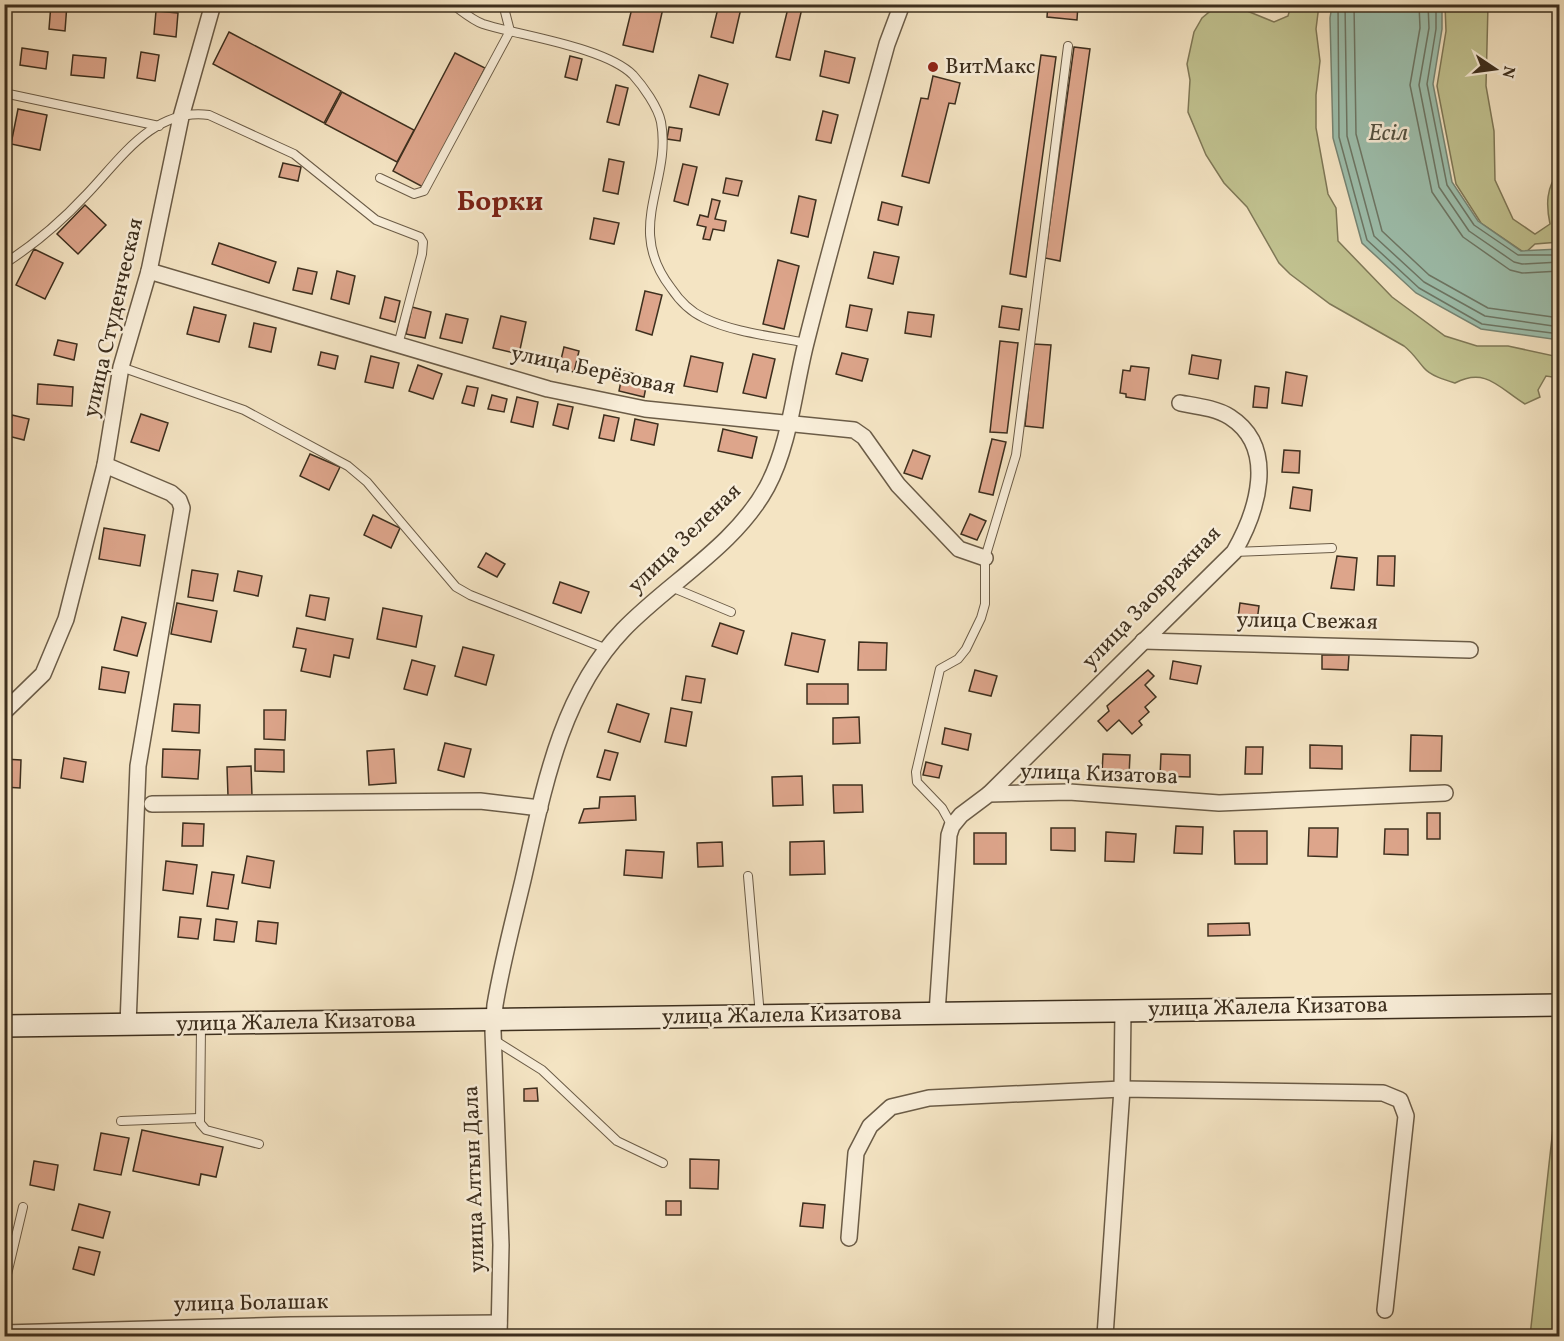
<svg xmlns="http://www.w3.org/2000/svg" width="1564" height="1341" font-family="Vollkorn,serif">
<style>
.green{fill:#c1c290;stroke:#7f7857;stroke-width:1.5}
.water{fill:#9dbfad;stroke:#778574;stroke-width:1.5}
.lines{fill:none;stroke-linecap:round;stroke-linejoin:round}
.shore{stroke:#6d7766;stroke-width:1.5}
.building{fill:#dda58b;stroke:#3d2f1e;stroke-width:1.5}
.service-casing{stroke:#6b5c47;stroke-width:10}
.minor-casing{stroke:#6b5c47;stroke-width:18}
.secondary-casing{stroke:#3d2f1e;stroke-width:24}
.service{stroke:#f8edd8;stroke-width:8}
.minor{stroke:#f8edd8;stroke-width:15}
.secondary{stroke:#f8edd8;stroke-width:21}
.poi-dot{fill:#8f2418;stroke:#f8edd8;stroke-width:2}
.labels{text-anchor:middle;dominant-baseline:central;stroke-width:5;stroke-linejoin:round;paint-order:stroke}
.poi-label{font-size:22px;fill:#3d2f1e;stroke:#f8edd8;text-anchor:start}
.street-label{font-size:22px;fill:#3d2f1e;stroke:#f8edd8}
.water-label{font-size:24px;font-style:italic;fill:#555342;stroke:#f8edd8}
.district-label{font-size:28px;font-weight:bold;fill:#7a1f14;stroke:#f8edd8}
</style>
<rect width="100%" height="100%" fill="#f4e4c3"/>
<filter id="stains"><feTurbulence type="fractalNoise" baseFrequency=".00333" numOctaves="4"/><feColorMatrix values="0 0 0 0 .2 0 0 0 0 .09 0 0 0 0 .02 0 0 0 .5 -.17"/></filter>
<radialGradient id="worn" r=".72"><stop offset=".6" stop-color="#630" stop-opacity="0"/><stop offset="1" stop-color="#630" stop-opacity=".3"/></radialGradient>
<g class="green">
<path d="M1230,4L1274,22L1288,16L1291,5H1319L1316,29L1320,61L1316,95V128L1328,194L1336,208L1338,241L1392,297L1445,336L1477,346H1508L1559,357V378L1546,376L1538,390L1540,397L1525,404C1499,388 1486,367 1455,383C1445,380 1431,376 1424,368C1417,360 1413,353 1404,346L1330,304L1290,274L1279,263L1247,207L1224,183L1206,155L1188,112L1190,80L1187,64L1194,32L1202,18L1214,8Z"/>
<path d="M1445,5H1488L1486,86L1494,131L1495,180L1513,219L1535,234L1550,224C1546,205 1546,187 1559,172V242L1535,244L1525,253L1481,223L1456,184L1437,86L1446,31Z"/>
<path d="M1559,1074V1336H1530Z"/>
</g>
<path class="water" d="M1332,5H1442V29L1433,84L1452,182L1478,221L1521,251L1559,249V340L1481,329L1416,293L1362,243L1333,138L1330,18Z"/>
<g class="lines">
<g class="shore">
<path d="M1338,4L1339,137L1367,240L1419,288L1482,324L1560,334"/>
<path d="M1345,4L1347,136L1374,236L1424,282L1485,316L1560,327"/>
<path d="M1354,4L1356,134L1382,231L1429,275L1488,308L1560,318"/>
<path d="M1419,4L1420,28L1410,85L1432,192L1463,237L1510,270L1522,273L1560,271"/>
<path d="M1428,4L1429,28L1419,85L1439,187L1469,231L1514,262L1522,264L1560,262"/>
<path d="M1436,4V29L1427,84L1447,185L1474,225L1518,255H1560"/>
</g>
</g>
<g class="building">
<path d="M51,4H67L65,31L49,29Z"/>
<path d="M633,4H664L653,52L623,45Z"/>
<path d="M719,4H742L733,43L711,37Z"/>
<path d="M789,4H803L790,60L776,57Z"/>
<path d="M1048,4H1078L1077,20L1047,17Z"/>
<path d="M156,11L178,13L176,37L154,34Z"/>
<path d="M229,32L341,91L324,123L213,64Z"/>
<path d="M1074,47L1090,49L1060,261L1045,258Z"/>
<path d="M22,48L48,52L46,69L20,65Z"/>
<path d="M825,51L855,58L849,83L820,76Z"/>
<path d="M141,52L159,55L155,81L137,78Z"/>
<path d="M455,53L485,68L423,187L393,171Z"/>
<path d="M73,55L106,58L104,78L71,75Z"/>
<path d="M1041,55L1056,57L1026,277L1010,274Z"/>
<path d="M570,56L582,59L577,80L565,77Z"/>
<path d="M699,75L728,84L719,115L690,107Z"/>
<path d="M933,76L960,83L955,104L949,103L929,183L902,176L921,98L928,99Z"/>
<path d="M616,85L628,88L619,125L607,122Z"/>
<path d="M342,92L414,130L397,162L325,124Z"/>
<path d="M18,109L47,115L40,150L11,144Z"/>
<path d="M823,111L838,115L831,143L816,140Z"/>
<path d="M669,127L682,129L680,141L667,139Z"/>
<path d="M609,159L624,162L618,194L603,191Z"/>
<path d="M283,163L301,167L298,181L279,177Z"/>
<path d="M683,164L697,167L688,205L674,201Z"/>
<path d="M726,178L742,181L738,196L723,193Z"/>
<path d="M799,196L816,200L808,237L791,233Z"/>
<path d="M712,199L720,201L715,219L726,221L724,231L713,229L710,240L703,239L706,227L697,225L700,215L708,217Z"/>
<path d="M882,202L902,207L898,225L878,220Z"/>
<path d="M85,205L106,225L78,254L57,234Z"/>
<path d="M594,218L619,223L614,244L590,239Z"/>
<path d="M219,243L276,262L269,283L212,264Z"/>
<path d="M34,249L63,263L45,299L16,285Z"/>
<path d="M874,252L899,257L893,284L868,278Z"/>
<path d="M778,260L799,266L784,329L763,324Z"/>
<path d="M298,268L317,272L312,294L293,290Z"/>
<path d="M337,271L355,276L349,304L331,299Z"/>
<path d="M645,291L662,295L652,335L636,330Z"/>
<path d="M385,297L400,301L395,322L380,318Z"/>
<path d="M850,305L872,309L867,331L846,327Z"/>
<path d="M1002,306L1022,309L1019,330L999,327Z"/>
<path d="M194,307L226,315L219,342L187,334Z"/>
<path d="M412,307L431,312L425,338L406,334Z"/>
<path d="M908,312L934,315L931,337L905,333Z"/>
<path d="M446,314L468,319L462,343L440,338Z"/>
<path d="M501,316L526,322L519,354L493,348Z"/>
<path d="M254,323L276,328L271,352L249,347Z"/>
<path d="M58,340L77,344L74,360L54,355Z"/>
<path d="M1000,341L1018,343L1007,433L990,432Z"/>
<path d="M1033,344L1051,345L1043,428L1025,426Z"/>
<path d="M564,347L579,351L574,372L559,368Z"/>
<path d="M321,352L338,356L335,369L318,365Z"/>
<path d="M842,353L868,359L862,381L836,374Z"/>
<path d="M753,354L775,359L766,398L743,393Z"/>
<path d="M1192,355L1221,360L1218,379L1189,374Z"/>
<path d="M371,356L399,363L393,388L365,382Z"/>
<path d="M691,356L723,363L717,392L684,386Z"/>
<path d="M418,365L442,374L433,399L409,391Z"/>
<path d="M1131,366L1149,368L1145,400L1126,397V394L1120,393L1123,370L1130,371Z"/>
<path d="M623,371L648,377L644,397L619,391Z"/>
<path d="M1286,372L1307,376L1302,406L1282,403Z"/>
<path d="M38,384L73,387L72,406L37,404Z"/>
<path d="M467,386L478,388L474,406L462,403Z"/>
<path d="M1255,386L1269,388L1267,408L1253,407Z"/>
<path d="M492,395L507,399L504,412L488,409Z"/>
<path d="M517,397L538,402L533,427L511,422Z"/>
<path d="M558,404L573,407L568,429L553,425Z"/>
<path d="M141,414L168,423L159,451L131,442Z"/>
<path d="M12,415L29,419L24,440L8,436Z"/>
<path d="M604,415L619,418L614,441L599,438Z"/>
<path d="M635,419L658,424L654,445L631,440Z"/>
<path d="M723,429L757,437L752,458L718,451Z"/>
<path d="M992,439L1006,442L993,495L979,492Z"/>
<path d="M913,450L930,456L922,479L904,473Z"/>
<path d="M1284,450L1300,451L1299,473L1282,472Z"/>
<path d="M310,454L340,467L329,490L300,476Z"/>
<path d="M1293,487L1312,490L1310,511L1290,508Z"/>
<path d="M970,514L986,521L977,540L961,534Z"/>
<path d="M373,515L400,528L391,548L364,535Z"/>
<path d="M104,528L145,535L140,566L99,559Z"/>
<path d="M486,553L505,564L497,577L478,567Z"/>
<path d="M1337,556L1357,558L1354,590L1331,588Z"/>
<path d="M1378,556H1395L1394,586L1377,585Z"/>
<path d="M192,570L218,574L213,601L188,597Z"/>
<path d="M238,571L262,576L258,596L234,591Z"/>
<path d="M560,582L589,592L581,613L553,603Z"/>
<path d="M310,595L329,598L325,620L306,616Z"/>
<path d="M177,603L217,611L211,642L171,634Z"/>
<path d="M1240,603L1259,606L1257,621L1238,618Z"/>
<path d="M383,608L422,616L416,647L377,639Z"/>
<path d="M122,617L146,623L137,656L114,650Z"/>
<path d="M720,623L744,631L737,654L712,646Z"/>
<path d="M297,628L353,639L349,658L334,655L330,677L301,671L306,649L293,647Z"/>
<path d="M792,633L825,640L818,672L785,665Z"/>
<path d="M859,642L887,643L886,670H858Z"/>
<path d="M463,647L494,655L486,685L455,676Z"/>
<path d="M1322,655H1349L1348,670L1322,669Z"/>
<path d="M412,660L435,666L427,695L404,689Z"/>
<path d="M1173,661L1201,666L1197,684L1170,679Z"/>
<path d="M102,667L129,672L125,693L99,689Z"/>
<path d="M975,670L997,676L991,696L969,691Z"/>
<path d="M1148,670L1154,676L1145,685L1156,697L1145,707L1149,712L1139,721L1142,725L1132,734L1119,720L1107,731L1098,721L1109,711L1107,706Z"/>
<path d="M686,676L705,679L701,703L682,700Z"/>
<rect x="807" y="684" width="41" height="20"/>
<path d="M174,704L200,705L199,733L172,731Z"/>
<path d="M617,704L649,714L640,742L608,732Z"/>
<path d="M671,708L692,712L686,746L665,742Z"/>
<path d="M264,710H286L285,740L264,739Z"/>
<path d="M859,717L860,743L833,744V718Z"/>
<path d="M945,728L971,734L968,750L942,744Z"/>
<path d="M1411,735L1442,736L1441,771H1410Z"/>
<path d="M445,743L471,749L464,777L438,770Z"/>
<path d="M1310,745L1342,746V769L1310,768Z"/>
<path d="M1246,747H1263L1262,774H1245Z"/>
<path d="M163,749L200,750L198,779L162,777Z"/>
<path d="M255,749L284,750V772L255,771Z"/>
<path d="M394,749L396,783L369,785L367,751Z"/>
<path d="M605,750L618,753L610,780L597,777Z"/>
<path d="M1103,754L1130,755L1129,775L1102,774Z"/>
<path d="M1161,754L1190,755V777L1160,776Z"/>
<path d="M64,758L86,762L83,782L61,778Z"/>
<path d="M4,759L21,760L20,788L4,787Z"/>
<path d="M926,762L942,766L939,778L923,775Z"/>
<path d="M251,766L252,796H228L227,767Z"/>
<path d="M802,776L803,805L773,806L772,777Z"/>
<path d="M833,785H862L863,812L834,813Z"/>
<path d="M635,796L636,820L579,823L584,809L599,808L600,797Z"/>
<rect x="1427" y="813" width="13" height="26"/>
<path d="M183,823L204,824L203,846H182Z"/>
<path d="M1176,826L1203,827L1202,854L1174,853Z"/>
<path d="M1051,828H1075V851L1051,850Z"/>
<path d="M1309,828H1338L1337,857L1308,856Z"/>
<path d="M1385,829H1408V855L1384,854Z"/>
<path d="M1234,831H1267V864H1235Z"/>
<path d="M1106,832L1136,834L1134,862L1105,861Z"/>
<rect x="974" y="833" width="32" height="31"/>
<path d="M824,841L825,874L790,875V842Z"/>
<path d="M722,842L723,866L698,867L697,843Z"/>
<path d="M626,850L664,852L662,878L624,875Z"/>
<path d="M247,856L274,861L270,888L242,883Z"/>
<path d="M166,861L197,865L193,894L163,890Z"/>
<path d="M212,872L234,875L228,909L207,906Z"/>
<path d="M180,917L201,919L198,939L178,937Z"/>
<path d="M216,919L237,922L234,942L214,940Z"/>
<path d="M258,921L278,923L276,944L256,941Z"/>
<path d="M1249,923L1250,935L1208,936V924Z"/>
<path d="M537,1088L538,1101H524V1089Z"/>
<path d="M142,1130L223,1147L216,1177L201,1174L199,1185L133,1171Z"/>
<path d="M101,1133L129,1138L121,1175L94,1170Z"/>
<rect x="4" y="1156" width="5" height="22"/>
<path d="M690,1159L719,1160L718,1189L690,1188Z"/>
<path d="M34,1161L58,1165L54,1190L30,1185Z"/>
<rect x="666" y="1201" width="15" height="14"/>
<path d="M803,1203L825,1205L823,1228L800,1226Z"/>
<path d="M79,1204L110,1212L103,1238L72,1230Z"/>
<path d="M79,1247L100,1252L94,1275L73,1269Z"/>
</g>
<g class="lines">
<defs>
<g id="service">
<path d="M452,4C462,11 472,20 483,24C521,36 605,47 633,75C643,86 658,107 661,122C672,183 624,227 671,288C679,300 691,312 704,318C735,333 773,336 806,343"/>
<path d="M4,93L159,126"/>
<path d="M380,178L414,194L424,191L510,31L503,4"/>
<path d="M4,264C35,244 61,222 86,195C119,161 153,107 209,115L294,154L376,220L420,237L423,242L422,254L398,345"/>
<path d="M121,367L244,410L348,466L367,482L456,587L470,595L607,649"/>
<path d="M1234,552L1332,548"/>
<path d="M671,587L731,612"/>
<path d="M952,826L942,808L917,782L916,772L940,669L958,659L966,649L981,618L985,604V558L1016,455L1068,46"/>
<path d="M748,876L760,1016"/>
<path d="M201,1026L200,1123L206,1130L259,1144"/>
<path d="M494,1040L542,1070L617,1141L663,1163"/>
<path d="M121,1121L199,1118"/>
<path d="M4,1287L23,1207"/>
</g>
<g id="minor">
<path d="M149,271L548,389L645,409L854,430L864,437L898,485L959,549L985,558"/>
<path d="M105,465L171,493L179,500L182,508L138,766L128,1025"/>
<path d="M1143,641L1470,650"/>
<path d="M4,712L43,674L66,619L105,465L121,367L149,271L181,117L213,4"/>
<path d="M989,794L1234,552C1257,512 1278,448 1230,417C1216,408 1196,406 1180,403"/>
<path d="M152,804L480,801L540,808"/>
<path d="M937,1013L949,835L952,826L961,815L989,794L1069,792L1219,803L1445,793"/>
<path d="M849,1238L856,1153L870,1126L891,1107L929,1098L1122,1089L1383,1093L1400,1100L1406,1116L1385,1310"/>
<path d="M4,1333L289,1325L499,1323"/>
<path d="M499,1336L501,1245L493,1031L495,1005C502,963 513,922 523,880C543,793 559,697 623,630C668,583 735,546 767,487C790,444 794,390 806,343C831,243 860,143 887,44L902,4"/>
<path d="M1105,1336L1122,1089L1123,1010"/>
</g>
<path id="secondary" d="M4,1026L1560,1005"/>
</defs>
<use href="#service" class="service-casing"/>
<use href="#minor" class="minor-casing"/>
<use href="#secondary" class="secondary-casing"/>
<use href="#service" class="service"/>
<use href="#minor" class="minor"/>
<use href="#secondary" class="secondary"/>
</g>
<circle class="poi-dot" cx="933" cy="67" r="6"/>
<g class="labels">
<g class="poi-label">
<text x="945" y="67">ВитМакс</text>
</g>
<g class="street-label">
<text transform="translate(114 318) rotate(-77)">улица Студенческая</text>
<text transform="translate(593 371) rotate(12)">улица Берёзовая</text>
<text transform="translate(685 539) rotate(-44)">улица Зеленая</text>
<text transform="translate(1152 598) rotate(-46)">улица Заовражная</text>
<text transform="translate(1307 622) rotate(1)">улица Свежая</text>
<text transform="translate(1099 775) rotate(2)">улица Кизатова</text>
<text transform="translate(1268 1008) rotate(-1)">улица Жалела Кизатова</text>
<text transform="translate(782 1016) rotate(-1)">улица Жалела Кизатова</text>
<text transform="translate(296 1023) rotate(-1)">улица Жалела Кизатова</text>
<text transform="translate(475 1179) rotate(-92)">улица Алтын Дала</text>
<text transform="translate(251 1304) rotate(-1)">улица Болашак</text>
</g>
<g class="water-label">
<text x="1388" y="134">Есіл</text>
</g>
<g class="district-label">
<text x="500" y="202">Борки</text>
</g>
</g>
<rect width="1564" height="1341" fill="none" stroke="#f4e4c3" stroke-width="24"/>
<rect x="6" y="6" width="1552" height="1329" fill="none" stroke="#3d2f1e" stroke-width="3"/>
<rect x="12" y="12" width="1540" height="1317" fill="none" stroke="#3d2f1e" stroke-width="1.5"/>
<g transform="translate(1495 69) rotate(103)" stroke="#f8edd8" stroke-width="4.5" paint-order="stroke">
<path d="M0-4.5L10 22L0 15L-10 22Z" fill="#3d2f1e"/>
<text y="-9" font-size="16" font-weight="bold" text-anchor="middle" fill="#3d2f1e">N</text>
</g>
<rect width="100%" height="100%" filter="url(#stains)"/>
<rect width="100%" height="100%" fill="url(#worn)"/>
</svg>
